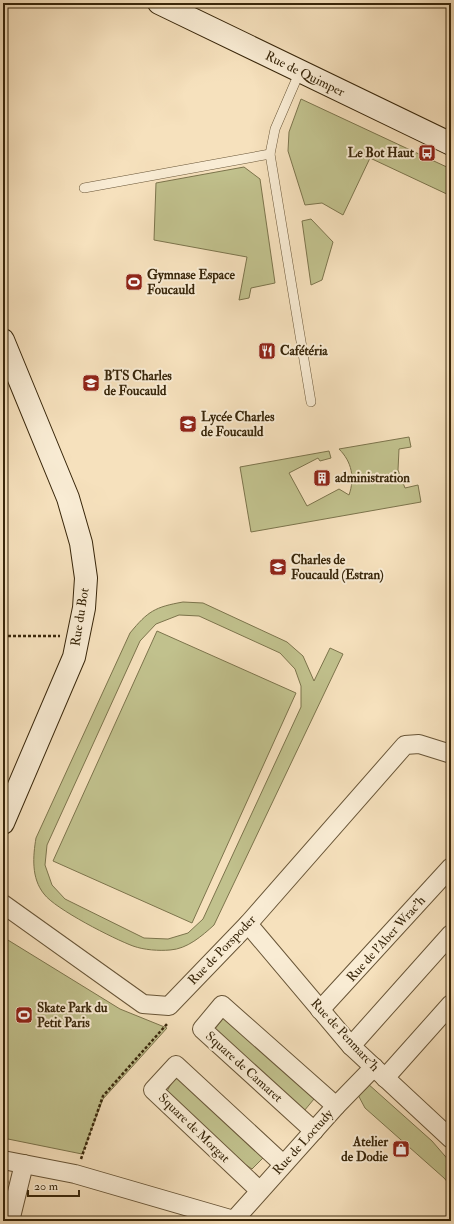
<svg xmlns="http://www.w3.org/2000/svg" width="454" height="1224" font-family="'IM FELL Double Pica',serif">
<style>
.green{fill:#c1c18d;stroke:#7c744c;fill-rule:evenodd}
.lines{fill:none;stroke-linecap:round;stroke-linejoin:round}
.lane-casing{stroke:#685537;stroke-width:10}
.street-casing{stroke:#685537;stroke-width:20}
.secondary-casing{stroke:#38260a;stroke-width:24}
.path{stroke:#38260a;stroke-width:2.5;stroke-dasharray:3 2;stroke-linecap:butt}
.lane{stroke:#f9ecd4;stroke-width:9}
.street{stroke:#f9ecd4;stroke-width:18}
.secondary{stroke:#f9ecd4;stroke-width:22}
.labels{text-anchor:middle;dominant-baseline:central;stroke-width:4;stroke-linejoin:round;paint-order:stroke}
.street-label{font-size:13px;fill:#38260a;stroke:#f9ecd4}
.poi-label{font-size:13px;font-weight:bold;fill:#38260a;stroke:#f9ecd4;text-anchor:start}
</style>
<rect width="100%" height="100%" fill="#f6e1bd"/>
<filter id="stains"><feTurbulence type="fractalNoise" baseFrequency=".005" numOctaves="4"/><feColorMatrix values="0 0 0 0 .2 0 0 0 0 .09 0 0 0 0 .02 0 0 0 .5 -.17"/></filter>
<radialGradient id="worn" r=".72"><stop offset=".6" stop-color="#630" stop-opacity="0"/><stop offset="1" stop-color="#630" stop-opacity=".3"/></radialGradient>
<g class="green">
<path d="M301,99L451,169V196L370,158L343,215L322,203L305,205L288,151L289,132Z"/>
<path d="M244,167L260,179L275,283L251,288L249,298L239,300L247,257L154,240L156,183Z"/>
<path d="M311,219L333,242L322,280L311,285L302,221Z"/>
<path d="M409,437L411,447L399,449L398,470L405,488L418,485L421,502L251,532L240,467L329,451L331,458L320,461L318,458L289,473L307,506L339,489L349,495C355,478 352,462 339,449Z"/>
<path d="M183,602L203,603L287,642L303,656L314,681L330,648L343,654L214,925C202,936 187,949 170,950C159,951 144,950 133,946C114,939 55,909 44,894C31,878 33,856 36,838L130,633C148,611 155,607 183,602ZM179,615L199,616L280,653L295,669L301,686V707L203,919L188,933L168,939L144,938L65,899L52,885L45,865L47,845L140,641L156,624Z"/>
<path d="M157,631L296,693L192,923L53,861Z"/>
<path d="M3,937L120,1009L167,1028L103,1099L82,1154L3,1138Z"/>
<path d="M226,1015L314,1099L304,1111L214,1030Z"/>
<path d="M178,1071L265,1156L252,1169L237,1159L165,1095Z"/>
<path d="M367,1083L432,1141L451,1163V1186L444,1178L365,1108L357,1093Z"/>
<path d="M3,1174L6,1175L8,1182L3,1202Z"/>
</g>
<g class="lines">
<defs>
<g id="lane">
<path d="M300,71L275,129L270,154L311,402"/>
<path d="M84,188L270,154"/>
</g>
<g id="street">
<path d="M3,904L143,1004L169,1006L248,924L405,745L419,744L451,754"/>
<path d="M248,924L351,1046L451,1139"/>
<path d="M320,1010L451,867"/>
<path d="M351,1046L451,934"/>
<path d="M385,1078L451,1004"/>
<path d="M314,1131L202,1029L222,1005L336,1106"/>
<path d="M3,1160L75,1174L237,1221"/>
<path d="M259,1190L153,1090L176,1065L283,1164"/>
<path d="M234,1220L336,1106L374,1067"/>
<path d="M10,1221L24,1164"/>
</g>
<g id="secondary">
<path d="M159,3L451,144"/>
<path d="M3,340L68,498L81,543L86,578L84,608L74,657L3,823"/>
</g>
</defs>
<use href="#lane" class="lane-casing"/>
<use href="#street" class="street-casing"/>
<use href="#secondary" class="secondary-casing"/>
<g class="path">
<path d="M3,636H60"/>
<path d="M81,1159L103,1096L167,1024"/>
</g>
<use href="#lane" class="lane"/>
<use href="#street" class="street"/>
<use href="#secondary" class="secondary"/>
</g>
<defs>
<symbol id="bus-square" viewBox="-11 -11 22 22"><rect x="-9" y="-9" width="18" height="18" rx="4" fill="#8f2418" stroke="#f9ecd4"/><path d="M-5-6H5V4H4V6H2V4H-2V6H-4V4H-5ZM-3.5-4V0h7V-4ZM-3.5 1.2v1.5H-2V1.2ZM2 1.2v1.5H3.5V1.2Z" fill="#fff"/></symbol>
<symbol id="stadium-square" viewBox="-11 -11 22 22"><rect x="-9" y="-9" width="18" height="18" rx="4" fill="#8f2418" stroke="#f9ecd4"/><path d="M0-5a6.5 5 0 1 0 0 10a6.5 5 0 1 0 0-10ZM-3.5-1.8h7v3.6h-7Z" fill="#fff"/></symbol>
<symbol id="restaurant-square" viewBox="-11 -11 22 22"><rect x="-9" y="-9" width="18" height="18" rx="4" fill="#8f2418" stroke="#f9ecd4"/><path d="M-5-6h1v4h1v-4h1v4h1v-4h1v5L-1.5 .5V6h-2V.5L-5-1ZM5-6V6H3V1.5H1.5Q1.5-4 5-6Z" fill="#fff"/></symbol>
<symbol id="university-square" viewBox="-11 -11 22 22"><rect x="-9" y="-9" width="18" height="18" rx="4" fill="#8f2418" stroke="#f9ecd4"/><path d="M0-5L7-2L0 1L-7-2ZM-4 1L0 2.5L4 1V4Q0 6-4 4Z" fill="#fff"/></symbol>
<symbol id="school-square" viewBox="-11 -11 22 22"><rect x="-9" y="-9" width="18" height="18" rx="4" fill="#8f2418" stroke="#f9ecd4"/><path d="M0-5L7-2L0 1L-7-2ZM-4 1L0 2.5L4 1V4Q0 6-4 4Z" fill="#fff"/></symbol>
<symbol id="building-square" viewBox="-11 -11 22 22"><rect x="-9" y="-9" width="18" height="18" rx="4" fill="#8f2418" stroke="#f9ecd4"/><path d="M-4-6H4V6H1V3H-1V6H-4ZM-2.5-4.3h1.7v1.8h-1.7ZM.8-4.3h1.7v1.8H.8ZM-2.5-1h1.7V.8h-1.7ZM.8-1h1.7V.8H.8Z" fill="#fff"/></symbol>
<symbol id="shop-square" viewBox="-11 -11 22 22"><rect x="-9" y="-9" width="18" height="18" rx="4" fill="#8f2418" stroke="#f9ecd4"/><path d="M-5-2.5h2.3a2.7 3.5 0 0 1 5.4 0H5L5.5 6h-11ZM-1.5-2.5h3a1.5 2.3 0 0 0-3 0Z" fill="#fff"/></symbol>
</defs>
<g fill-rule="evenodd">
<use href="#bus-square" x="417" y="143" width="20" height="20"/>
<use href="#stadium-square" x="124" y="272" width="20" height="20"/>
<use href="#restaurant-square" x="257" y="341" width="20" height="20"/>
<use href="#university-square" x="81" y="373" width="20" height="20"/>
<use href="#school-square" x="178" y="414" width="20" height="20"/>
<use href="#building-square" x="312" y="468" width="20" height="20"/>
<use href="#school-square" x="268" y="557" width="20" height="20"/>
<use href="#stadium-square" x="14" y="1005" width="20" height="20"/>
<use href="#shop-square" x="391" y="1139" width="20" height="20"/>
</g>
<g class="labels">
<g class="street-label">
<text transform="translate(305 74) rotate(26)">Rue de Quimper</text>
<text transform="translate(80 617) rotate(-81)">Rue du Bot</text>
<text transform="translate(386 939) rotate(-48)">Rue de l'Aber Wrac'h</text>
<text transform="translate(222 950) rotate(-46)">Rue de Porspoder</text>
<text transform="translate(345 1035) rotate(47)">Rue de Penmarc'h</text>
<text transform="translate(244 1067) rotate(42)">Square de Camaret</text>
<text transform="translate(194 1128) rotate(44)">Square de Morgat</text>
<text transform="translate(303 1142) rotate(-48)">Rue de Loctudy</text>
</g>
<g class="poi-label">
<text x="414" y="153" text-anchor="end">Le Bot Haut</text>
<text x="147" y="275">Gymnase Espace<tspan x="147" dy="15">Foucauld</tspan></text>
<text x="280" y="351">Cafétéria</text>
<text x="104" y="376">BTS Charles<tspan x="104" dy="15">de Foucauld</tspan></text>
<text x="201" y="417">Lycée Charles<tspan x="201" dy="15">de Foucauld</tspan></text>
<text x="335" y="478">administration</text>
<text x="291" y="560">Charles de<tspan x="291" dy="15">Foucauld (Estran)</tspan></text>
<text x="37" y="1008">Skate Park du<tspan x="37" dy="15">Petit Paris</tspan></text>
<text x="388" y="1142" text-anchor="end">Atelier<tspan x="388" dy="15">de Dodie</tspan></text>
</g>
</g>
<rect width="454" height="1224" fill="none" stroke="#f6e1bd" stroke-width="16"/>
<rect x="4" y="4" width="446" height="1216" fill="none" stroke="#38260a" stroke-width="2"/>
<rect x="8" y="8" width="438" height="1208" fill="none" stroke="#38260a"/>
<path d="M28 1190v6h51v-6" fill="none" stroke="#38260a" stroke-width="2"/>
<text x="34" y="1190" font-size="12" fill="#38260a" stroke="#f9ecd4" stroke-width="3" paint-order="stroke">20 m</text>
<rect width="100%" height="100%" filter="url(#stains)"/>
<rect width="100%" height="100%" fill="url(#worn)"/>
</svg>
